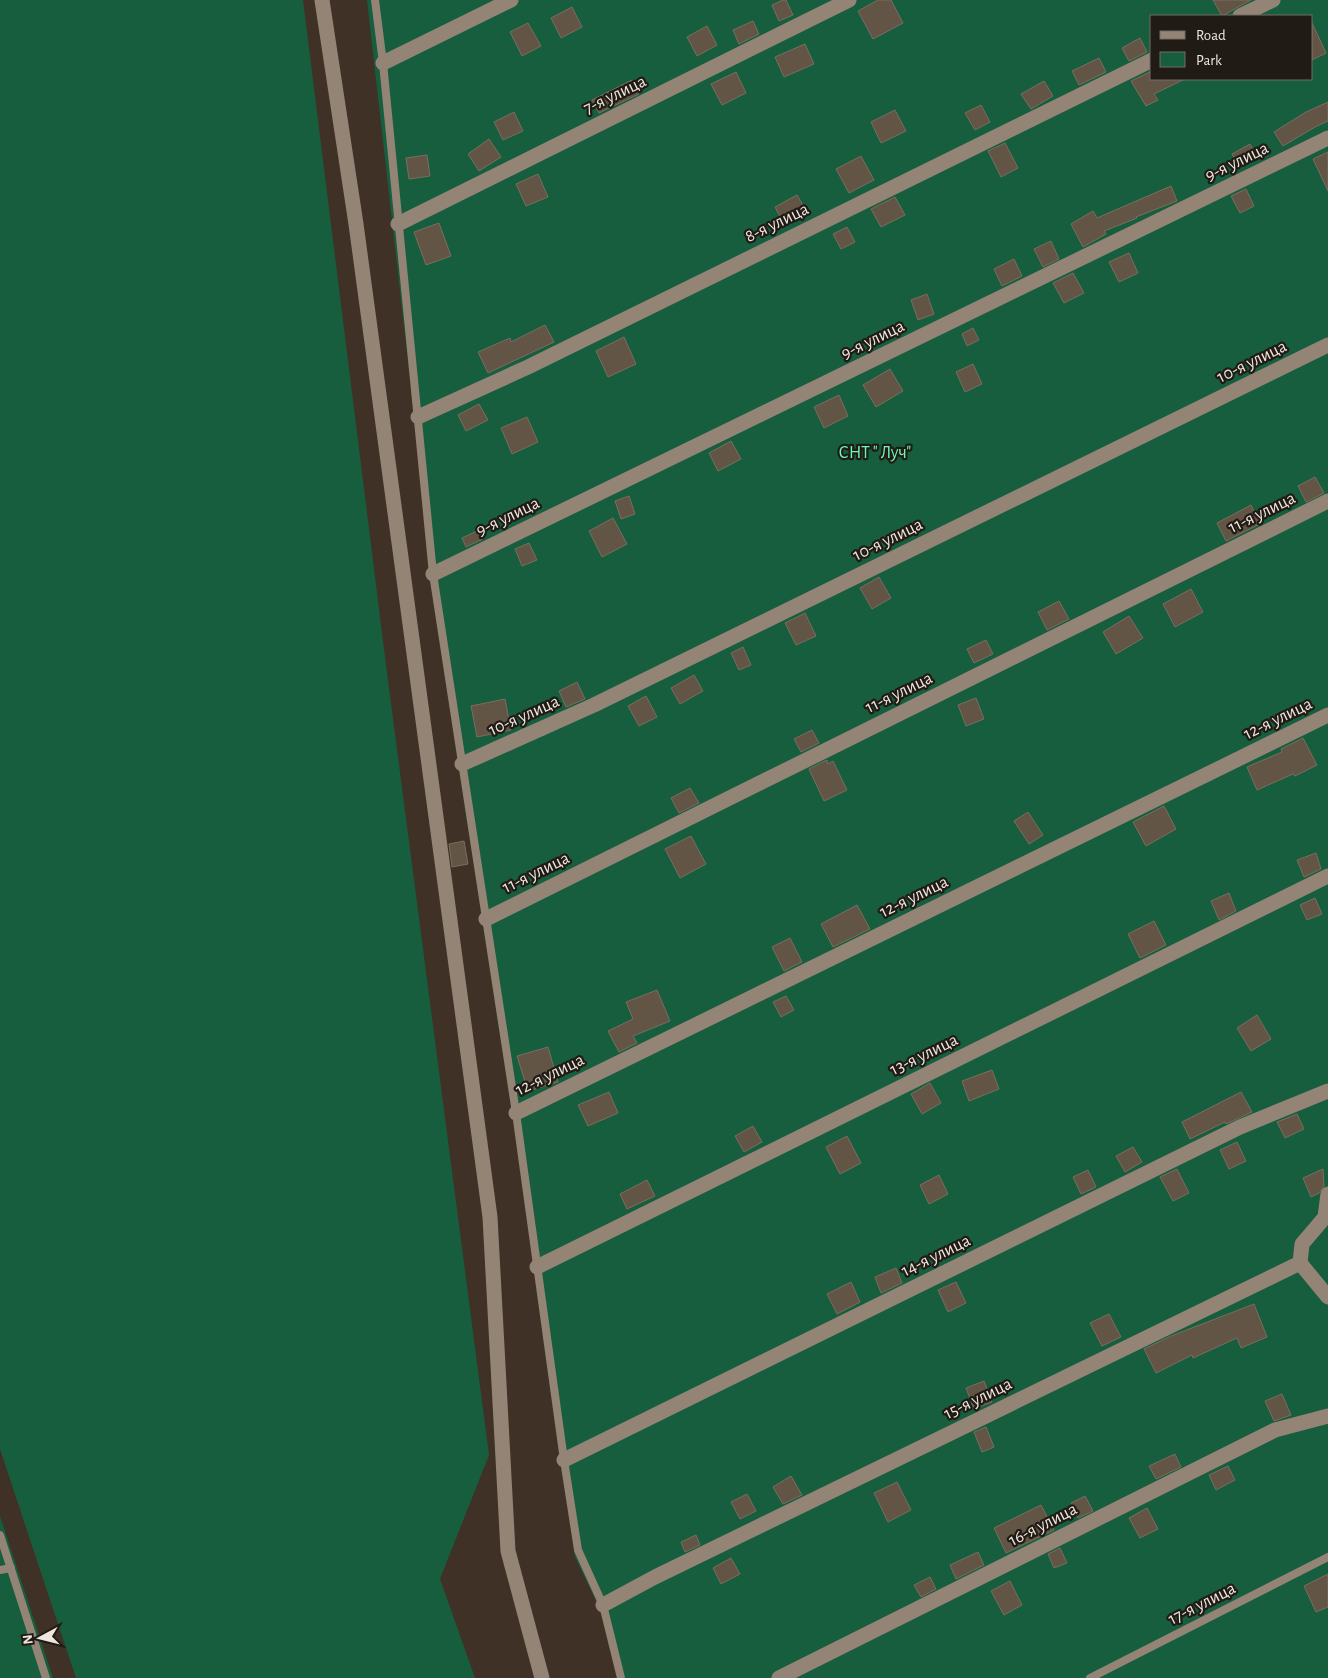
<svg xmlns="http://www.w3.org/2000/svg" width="1328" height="1678" font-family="'Alegreya Sans',sans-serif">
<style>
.green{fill:#175e3f;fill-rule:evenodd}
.building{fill:#625546;stroke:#7b6d5e}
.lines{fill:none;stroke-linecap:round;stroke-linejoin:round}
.lane{stroke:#948476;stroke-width:8}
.street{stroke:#948476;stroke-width:15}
.labels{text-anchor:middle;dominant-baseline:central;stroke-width:4.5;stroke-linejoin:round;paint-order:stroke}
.street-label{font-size:18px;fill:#efe6de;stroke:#211b15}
.park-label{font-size:18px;fill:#6cf9b7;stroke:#211b15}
</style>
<rect width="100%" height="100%" fill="#3f3125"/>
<g class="green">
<path d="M0,0H303L386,665L489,1455L440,1579L475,1678H76L0,1449Z"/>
<path d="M367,0H1328V1678H618L601,1611L575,1557L546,1331L432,573ZM1152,16H1312V79H1152Z"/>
<path d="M0,1516L53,1678H0Z"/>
</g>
<g class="building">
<path d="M783,0H786L793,15L779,21L772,5Z"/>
<path d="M878,0H891L903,23L873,39L858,11Z"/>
<path d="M1213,0H1251L1222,16Z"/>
<path d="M572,7L582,27L561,38L551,18Z"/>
<path d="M753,21L759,34L739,44L733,30Z"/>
<path d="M528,23L541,46L522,56L510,32Z"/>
<path d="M1312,23L1326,53L1312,60Z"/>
<path d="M707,26L717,45L697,56L687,37Z"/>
<path d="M1140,38L1147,52L1129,61L1122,48Z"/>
<path d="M805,44L814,64L784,77L775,57Z"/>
<path d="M1099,58L1106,72L1079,85L1072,71Z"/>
<path d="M1152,71V79H1185L1154,94L1158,100L1146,106L1131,81Z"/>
<path d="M736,72L746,93L722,105L711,84Z"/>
<path d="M632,80L639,94L599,113L592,100Z"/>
<path d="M1044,81L1053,96L1031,109L1021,94Z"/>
<path d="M1328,102V121L1315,127L1283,146L1274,132L1306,112Z"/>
<path d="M981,105L990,122L975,130L965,113Z"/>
<path d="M895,110L906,131L881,143L871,122Z"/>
<path d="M514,112L523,131L503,140L494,122Z"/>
<path d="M489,139L501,157L479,171L468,154Z"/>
<path d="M1005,143L1018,168L1001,177L988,151Z"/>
<path d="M1250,144L1257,157L1239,167L1232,154Z"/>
<path d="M1328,152V191L1313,159Z"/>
<path d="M427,155L430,176L409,179L406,158Z"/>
<path d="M861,156L874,180L849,193L836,169Z"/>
<path d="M538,174L548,197L526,206L516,184Z"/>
<path d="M1171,186L1177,201L1136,217L1137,218L1104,231L1106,234L1083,247L1071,224L1093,211L1097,218Z"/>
<path d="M1246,189L1254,206L1240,213L1231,196Z"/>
<path d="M797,195L808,214L785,226L775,207Z"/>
<path d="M895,197L905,215L881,227L871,209Z"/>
<path d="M439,223L451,256L426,265L414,232Z"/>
<path d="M847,227L855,242L841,249L833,234Z"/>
<path d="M1051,241L1059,259L1043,267L1034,249Z"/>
<path d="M1129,253L1138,273L1119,282L1109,262Z"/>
<path d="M1014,259L1022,276L1002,286L994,269Z"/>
<path d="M1073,273L1084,293L1064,303L1053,283Z"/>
<path d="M927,294L934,314L918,320L911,300Z"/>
<path d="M545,325L554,342L488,373L478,352L510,338L511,342Z"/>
<path d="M973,328L979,340L967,346L962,334Z"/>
<path d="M624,337L636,364L608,377L596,351Z"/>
<path d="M973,364L982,384L965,392L956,372Z"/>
<path d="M890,369L903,391L876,407L863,385Z"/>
<path d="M839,395L848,416L824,428L814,407Z"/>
<path d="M479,404L488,420L466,431L458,415Z"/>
<path d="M527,417L538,442L512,454L501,428Z"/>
<path d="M731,441L741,459L718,471L709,453Z"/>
<path d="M1315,477L1324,493L1306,502L1298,486Z"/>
<path d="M629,496L635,514L621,519L615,501Z"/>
<path d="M1251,505L1260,524L1226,541L1217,523Z"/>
<path d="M613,518L627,544L602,557L589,531Z"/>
<path d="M479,530L483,539L466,547L462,538Z"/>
<path d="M529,543L537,560L522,566L515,549Z"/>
<path d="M879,577L891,598L872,609L860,588Z"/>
<path d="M1191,589L1203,612L1175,627L1163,604Z"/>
<path d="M1059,601L1069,619L1047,630L1038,612Z"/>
<path d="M805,613L816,636L796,645L785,623Z"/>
<path d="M1129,616L1143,638L1116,654L1103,632Z"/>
<path d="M986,640L993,654L974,663L967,649Z"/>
<path d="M743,647L751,665L739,670L731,653Z"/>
<path d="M694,675L703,691L680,704L671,688Z"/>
<path d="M577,682L585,699L566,707L559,691Z"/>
<path d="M646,696L657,717L639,726L628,706Z"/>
<path d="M976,698L984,719L966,726L958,705Z"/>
<path d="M505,699L511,730L477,737L471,706Z"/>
<path d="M812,730L819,743L801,752L794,739Z"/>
<path d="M1303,738L1317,765L1295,776L1293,774L1257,790L1247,767L1282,752L1281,749Z"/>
<path d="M827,760L828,764L833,761L847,790L824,801L809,769Z"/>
<path d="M690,788L699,803L679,813L671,798Z"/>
<path d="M1164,806L1176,829L1146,846L1133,822Z"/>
<path d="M1028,812L1043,835L1029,844L1014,821Z"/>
<path d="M691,836L706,864L680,878L665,849Z"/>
<path d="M464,841L468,864L452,867L449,844Z"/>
<path d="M1316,853L1321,869L1304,877L1297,860Z"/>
<path d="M1229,893L1236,911L1219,920L1211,901Z"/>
<path d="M1315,898L1322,914L1307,920L1300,905Z"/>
<path d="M857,905L870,929L833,947L821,924Z"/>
<path d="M1154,921L1166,945L1140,958L1128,934Z"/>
<path d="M790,938L802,962L784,971L772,947Z"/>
<path d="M657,990L670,1021L633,1036L637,1043L619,1052L608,1031L633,1019L626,1002Z"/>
<path d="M786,996L794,1010L781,1017L773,1002Z"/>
<path d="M1257,1015L1271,1039L1251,1051L1237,1028Z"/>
<path d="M548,1047L558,1082L528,1091L517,1056Z"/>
<path d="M992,1070L999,1089L969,1101L962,1081Z"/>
<path d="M930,1083L941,1103L922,1114L911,1094Z"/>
<path d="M609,1092L618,1113L588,1126L578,1105Z"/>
<path d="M1241,1092L1252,1112L1226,1124L1225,1122L1190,1139L1182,1122Z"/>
<path d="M1297,1114L1304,1129L1285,1138L1277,1122Z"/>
<path d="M753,1126L762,1142L744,1152L735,1136Z"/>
<path d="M847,1136L861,1163L840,1174L826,1147Z"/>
<path d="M1237,1142L1246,1161L1229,1169L1220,1150Z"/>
<path d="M1133,1147L1142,1162L1125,1172L1116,1156Z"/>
<path d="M1177,1169L1189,1193L1173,1201L1160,1177Z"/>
<path d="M1323,1169L1324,1186L1319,1193L1311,1197L1303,1178Z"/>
<path d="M1088,1170L1096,1187L1081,1194L1073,1177Z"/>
<path d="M939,1175L948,1194L929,1204L920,1185Z"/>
<path d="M647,1180L655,1196L627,1209L620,1194Z"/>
<path d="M896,1268L902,1283L881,1293L875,1277Z"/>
<path d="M851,1282L860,1302L837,1314L827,1294Z"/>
<path d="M956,1282L966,1303L948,1312L938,1290Z"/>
<path d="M1254,1304L1267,1337L1241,1348L1237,1338L1193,1358L1192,1355L1156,1373L1144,1349L1171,1336Z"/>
<path d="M1109,1314L1121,1337L1102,1346L1090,1323Z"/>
<path d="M984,1381L992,1402L974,1409L966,1388Z"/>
<path d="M1282,1394L1291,1415L1274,1421L1265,1401Z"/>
<path d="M986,1427L994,1447L982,1452L974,1432Z"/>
<path d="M1175,1454L1181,1467L1156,1479L1149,1466Z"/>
<path d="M1228,1466L1235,1480L1216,1490L1209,1475Z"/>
<path d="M791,1476L802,1495L783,1504L773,1487Z"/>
<path d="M897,1482L911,1510L888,1522L874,1493Z"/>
<path d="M747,1494L756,1511L740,1519L731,1502Z"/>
<path d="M1085,1496L1093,1511L1078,1518L1071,1503Z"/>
<path d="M1041,1505L1054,1530L1006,1553L994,1528Z"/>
<path d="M1147,1508L1158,1529L1140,1538L1129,1518Z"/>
<path d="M696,1535L700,1545L685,1552L681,1542Z"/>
<path d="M1060,1548L1067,1563L1054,1568L1048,1554Z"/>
<path d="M978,1552L984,1565L956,1579L950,1565Z"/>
<path d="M731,1558L740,1574L721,1584L713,1568Z"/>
<path d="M1328,1574V1607L1316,1612L1304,1586Z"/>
<path d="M930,1577L936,1589L921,1597L914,1585Z"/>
<path d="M1010,1581L1022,1605L1004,1615L991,1591Z"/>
</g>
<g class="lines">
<g class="lane">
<path d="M375,0L383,63L433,574L516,1113L564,1460L578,1550L603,1605L621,1678"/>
<path d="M0,1535L46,1678"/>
<path d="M0,1570L11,1568"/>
<path d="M1090,1678L1328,1557"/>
</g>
<g class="street">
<path d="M322,0L356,224L490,1217L508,1551L542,1678"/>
<path d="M1240,16L1273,0"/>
<path d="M383,63L511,0"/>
<path d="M398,224L849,0"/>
<path d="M418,417L528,367L1152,60"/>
<path d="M433,574L1328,138"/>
<path d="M462,764L594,705L1328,345"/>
<path d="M486,919L1328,501"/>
<path d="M516,1113L1328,715"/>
<path d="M1300,1263L1328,1297"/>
<path d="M537,1267L1328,876"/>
<path d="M564,1460L1240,1127L1328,1091"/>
<path d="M603,1605L655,1577L1300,1263L1302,1244L1325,1217L1328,1194"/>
<path d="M779,1678L1275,1430L1328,1416"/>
</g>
</g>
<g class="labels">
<g class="street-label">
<text transform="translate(615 95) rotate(-26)">7-я улица</text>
<text transform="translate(1237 162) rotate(-26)">9-я улица</text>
<text transform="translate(777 223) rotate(-26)">8-я улица</text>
<text transform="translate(873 340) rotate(-26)">9-я улица</text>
<text transform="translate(1252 362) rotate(-26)">10-я улица</text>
<text transform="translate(1262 513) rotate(-26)">11-я улица</text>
<text transform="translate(508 517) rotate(-26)">9-я улица</text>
<text transform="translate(888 540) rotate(-26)">10-я улица</text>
<text transform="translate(899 693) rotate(-26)">11-я улица</text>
<text transform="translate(524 716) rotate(-24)">10-я улица</text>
<text transform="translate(1278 719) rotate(-26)">12-я улица</text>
<text transform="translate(536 873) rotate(-26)">11-я улица</text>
<text transform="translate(914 897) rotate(-26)">12-я улица</text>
<text transform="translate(924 1055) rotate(-26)">13-я улица</text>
<text transform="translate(550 1075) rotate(-26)">12-я улица</text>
<text transform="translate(936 1256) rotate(-26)">14-я улица</text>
<text transform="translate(978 1399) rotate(-26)">15-я улица</text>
<text transform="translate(1043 1525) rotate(-27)">16-я улица</text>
<text transform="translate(1202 1604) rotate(-27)">17-я улица</text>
</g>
<g class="park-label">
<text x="875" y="453">СНТ " Луч"</text>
</g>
</g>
<rect x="1150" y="15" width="162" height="65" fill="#211b15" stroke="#736c65"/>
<rect x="1160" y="31" width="25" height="8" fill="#948476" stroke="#736c65"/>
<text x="1196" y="40" font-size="15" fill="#efe6de">Road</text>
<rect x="1160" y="52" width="25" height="15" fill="#175e3f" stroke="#736c65"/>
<text x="1196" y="65" font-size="15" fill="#efe6de">Park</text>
<g transform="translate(40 1638) rotate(263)" stroke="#211b15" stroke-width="4" paint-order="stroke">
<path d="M0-4L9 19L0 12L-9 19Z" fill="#efe6de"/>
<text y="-8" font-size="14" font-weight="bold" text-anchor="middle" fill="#efe6de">N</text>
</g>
</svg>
